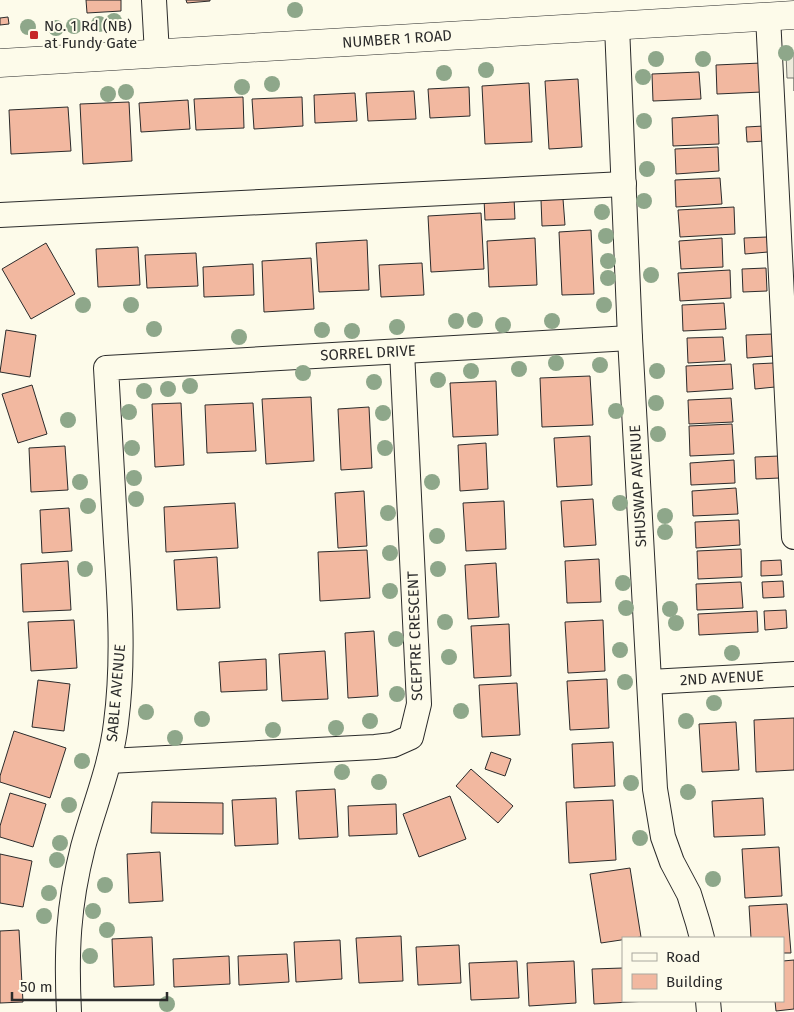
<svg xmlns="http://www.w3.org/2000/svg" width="794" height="1012" font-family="'Fira Sans',sans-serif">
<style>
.parking{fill:#eceadb;stroke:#74746e}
.building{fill:#f2b8a0;stroke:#2b2b2b}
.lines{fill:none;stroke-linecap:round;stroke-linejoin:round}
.minor-casing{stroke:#2b2b2b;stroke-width:26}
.major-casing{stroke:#2b2b2b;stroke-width:29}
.minor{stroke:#fdfbea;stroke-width:24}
.major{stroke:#fdfbea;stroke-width:28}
.tree{fill:#8ea78a}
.poi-dot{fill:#c62828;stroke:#fdfbea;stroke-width:2}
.labels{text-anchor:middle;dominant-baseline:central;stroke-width:4;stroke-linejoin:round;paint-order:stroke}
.poi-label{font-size:15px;fill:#2b2b2b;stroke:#fdfbea;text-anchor:start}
.street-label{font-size:15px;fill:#2b2b2b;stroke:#fdfbea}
</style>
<rect width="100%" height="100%" fill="#fdfbea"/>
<path class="parking" d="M786,53H794V91V78H787Z"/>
<g class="building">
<path d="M86,0H121V11L87,13Z"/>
<path d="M186,0H210V1L187,3Z"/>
<path d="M8,17L9,24L0,25V18Z"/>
<path d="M761,63L762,92L717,94L716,65Z"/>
<path d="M699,72L701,99L653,101L652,74Z"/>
<path d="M578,79L582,147L549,149L545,81Z"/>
<path d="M529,83L532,142L485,144L482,86Z"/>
<path d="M469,87L470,116L430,118L428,89Z"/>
<path d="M414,91L416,119L368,121L366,93Z"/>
<path d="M355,93L357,121L315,123L314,95Z"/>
<path d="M243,97L244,128L196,130L194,99Z"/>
<path d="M302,97L303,126L254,129L252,99Z"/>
<path d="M188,100L190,129L141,132L139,103Z"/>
<path d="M129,102L132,161L83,164L80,104Z"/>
<path d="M68,107L71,151L11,154L9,110Z"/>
<path d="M718,115L719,144L673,146L672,118Z"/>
<path d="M764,126L765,141L747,142L746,127Z"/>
<path d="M718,147L719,171L676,174L675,149Z"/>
<path d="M720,178L722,204L676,207L675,180Z"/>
<path d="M514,198L515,219L485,220L484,199Z"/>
<path d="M563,199L565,225L542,226L541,200Z"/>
<path d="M734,207L735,234L680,237L678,210Z"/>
<path d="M481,213L484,269L431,272L428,216Z"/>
<path d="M591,230L594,294L562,295L559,232Z"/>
<path d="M767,237L768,252L745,254L744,238Z"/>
<path d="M535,238L537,285L489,287L487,241Z"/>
<path d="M722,238L723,267L681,269L679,241Z"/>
<path d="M367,240L369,290L319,292L316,243Z"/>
<path d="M46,243L75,294L31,319L2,269Z"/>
<path d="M138,247L140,285L98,287L96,249Z"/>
<path d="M196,253L198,286L147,288L145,255Z"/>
<path d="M311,258L314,309L264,312L262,261Z"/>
<path d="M422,263L424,295L381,297L379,265Z"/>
<path d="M253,264L254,295L204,297L203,267Z"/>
<path d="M766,268L767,291L743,292L742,269Z"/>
<path d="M730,270L731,298L680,301L678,273Z"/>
<path d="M724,303L726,329L683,331L682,305Z"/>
<path d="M6,330L36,335L30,377L0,372Z"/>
<path d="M773,334L774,356L747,358L746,335Z"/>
<path d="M723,337L725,361L688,363L687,338Z"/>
<path d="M774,363L775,387L755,389L753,364Z"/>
<path d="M731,364L733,389L687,392L686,366Z"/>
<path d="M590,376L593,425L542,427L540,378Z"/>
<path d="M496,381L498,435L453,437L450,383Z"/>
<path d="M32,385L47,434L18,443L2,394Z"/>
<path d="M311,397L314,461L266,464L262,399Z"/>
<path d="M731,398L733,422L689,424L688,400Z"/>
<path d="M181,403L184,465L155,467L152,404Z"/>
<path d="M253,403L256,451L207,453L205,405Z"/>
<path d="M369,407L372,468L341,470L338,409Z"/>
<path d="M732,424L734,454L690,456L689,426Z"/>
<path d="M590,436L592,485L557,487L554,438Z"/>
<path d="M486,443L488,489L460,491L458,445Z"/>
<path d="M65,446L68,490L31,492L29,448Z"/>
<path d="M779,456L780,478L756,479L755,457Z"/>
<path d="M734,460L735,483L691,485L690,463Z"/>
<path d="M736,488L738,514L693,516L692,491Z"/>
<path d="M364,491L367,546L338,548L335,493Z"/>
<path d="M593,499L596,545L564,547L561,501Z"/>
<path d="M504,501L506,549L466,551L463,503Z"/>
<path d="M235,503L238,548L166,552L164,507Z"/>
<path d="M69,508L72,551L42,553L40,510Z"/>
<path d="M739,520L740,545L696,548L695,522Z"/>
<path d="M741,549L742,577L698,579L697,551Z"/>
<path d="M367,550L370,598L320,601L318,552Z"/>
<path d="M217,557L220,608L177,610L174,560Z"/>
<path d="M599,559L601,602L567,603L565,561Z"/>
<path d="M781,560L782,575L761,576V561Z"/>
<path d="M68,561L71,610L23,612L21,564Z"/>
<path d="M496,563L499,617L468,619L465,565Z"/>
<path d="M783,581L784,597L763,598L762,582Z"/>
<path d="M741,582L743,608L697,610L696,584Z"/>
<path d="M786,610L787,628L765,630L764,611Z"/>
<path d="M757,611L758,632L699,635L698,614Z"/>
<path d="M74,620L77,668L31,671L28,622Z"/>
<path d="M603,620L605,671L568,673L565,622Z"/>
<path d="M509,624L511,676L474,678L471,626Z"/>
<path d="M374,631L378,696L348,698L345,633Z"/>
<path d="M325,651L328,699L282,701L279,654Z"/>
<path d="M266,659L267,690L221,692L219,662Z"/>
<path d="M607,679L609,728L570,730L567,681Z"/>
<path d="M38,680L70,684L64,731L32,727Z"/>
<path d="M517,683L520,735L482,737L479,685Z"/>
<path d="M794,718V770L756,772L754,720Z"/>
<path d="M736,722L739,770L702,772L699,724Z"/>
<path d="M14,731L66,748L50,798L0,782V776Z"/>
<path d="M613,742L615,786L574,788L572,744Z"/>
<path d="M491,752L511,759L505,776L485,769Z"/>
<path d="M471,769L513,806L498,823L456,786Z"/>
<path d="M335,789L338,837L299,839L296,791Z"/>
<path d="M10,793L46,804L33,847L0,837V826Z"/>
<path d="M450,796L466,839L419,857L403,814Z"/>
<path d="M276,798L278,844L235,846L232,800Z"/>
<path d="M763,798L765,835L714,837L712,801Z"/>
<path d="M613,800L616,860L569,863L566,802Z"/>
<path d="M152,802L223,803V834L151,833Z"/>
<path d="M396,804L397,834L349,836L348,806Z"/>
<path d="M779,847L782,896L745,898L742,849Z"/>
<path d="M160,852L163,901L129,903L127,854Z"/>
<path d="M0,854L32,861L23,907L0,903Z"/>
<path d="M630,868L641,937L601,943L590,874Z"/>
<path d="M787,904L791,953H783V938H751L749,906Z"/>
<path d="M19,930L23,1002L0,1003V931Z"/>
<path d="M401,936L403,981L359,983L356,938Z"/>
<path d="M152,937L154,985L114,987L112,939Z"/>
<path d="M340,940L342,979L296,982L294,942Z"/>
<path d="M459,945L461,983L418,985L416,947Z"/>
<path d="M287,954L289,982L239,985L238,956Z"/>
<path d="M229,956L230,984L174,987L173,959Z"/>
<path d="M794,960V1009L776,1011L775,1001H783V961Z"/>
<path d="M517,961L519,998L471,1000L469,963Z"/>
<path d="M574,961L576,1003L529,1006L527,963Z"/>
<path d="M623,968V1001H648L594,1004L592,969Z"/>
</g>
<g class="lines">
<defs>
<g id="minor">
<path d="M154,0L157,54"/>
<path d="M768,16L794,537"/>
<path d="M617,26L630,338L655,789L663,837L672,862L689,894L698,923L702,938"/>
<path d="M0,215L624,184"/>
<path d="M650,682L794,674"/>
<path d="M109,761L375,747L393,745L411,737L419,704L402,351"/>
<path d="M708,1001L709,1012"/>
<path d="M69,1012C66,952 68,906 83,847C94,806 111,766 116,723C124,662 120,602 116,542C113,484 109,426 106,368L630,338"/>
</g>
<path id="major" d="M0,63L794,15"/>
</defs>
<use href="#minor" class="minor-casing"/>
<use href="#major" class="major-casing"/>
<use href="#minor" class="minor"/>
<use href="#major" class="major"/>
</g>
<g class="tree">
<circle cx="295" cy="10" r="8"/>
<circle cx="114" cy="21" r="8"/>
<circle cx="99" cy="24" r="8"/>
<circle cx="74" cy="26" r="8"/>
<circle cx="28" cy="27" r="8"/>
<circle cx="56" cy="28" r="8"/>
<circle cx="786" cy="53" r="8"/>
<circle cx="656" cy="59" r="8"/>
<circle cx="703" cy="59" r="8"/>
<circle cx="486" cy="70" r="8"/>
<circle cx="444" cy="73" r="8"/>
<circle cx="643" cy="77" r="8"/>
<circle cx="272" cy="84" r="8"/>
<circle cx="242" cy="87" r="8"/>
<circle cx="126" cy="92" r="8"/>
<circle cx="108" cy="94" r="8"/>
<circle cx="644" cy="121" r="8"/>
<circle cx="647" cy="169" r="8"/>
<circle cx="644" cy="201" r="8"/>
<circle cx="602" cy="212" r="8"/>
<circle cx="606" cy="236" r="8"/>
<circle cx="608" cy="261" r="8"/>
<circle cx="651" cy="275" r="8"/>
<circle cx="608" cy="278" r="8"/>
<circle cx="83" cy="305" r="8"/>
<circle cx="131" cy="305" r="8"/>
<circle cx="604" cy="305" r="8"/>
<circle cx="475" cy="320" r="8"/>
<circle cx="456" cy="321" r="8"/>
<circle cx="552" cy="321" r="8"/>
<circle cx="503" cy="325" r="8"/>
<circle cx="397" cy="327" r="8"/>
<circle cx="154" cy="329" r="8"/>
<circle cx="322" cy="330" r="8"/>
<circle cx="352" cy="331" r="8"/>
<circle cx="239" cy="337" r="8"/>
<circle cx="556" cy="363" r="8"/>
<circle cx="600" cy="365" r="8"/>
<circle cx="519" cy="369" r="8"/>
<circle cx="471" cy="371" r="8"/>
<circle cx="657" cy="371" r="8"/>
<circle cx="303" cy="373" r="8"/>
<circle cx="438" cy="380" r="8"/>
<circle cx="374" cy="382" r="8"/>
<circle cx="190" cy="386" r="8"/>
<circle cx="168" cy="389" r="8"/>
<circle cx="144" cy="391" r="8"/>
<circle cx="656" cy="403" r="8"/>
<circle cx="616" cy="411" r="8"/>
<circle cx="129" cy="412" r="8"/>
<circle cx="383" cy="413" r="8"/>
<circle cx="68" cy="420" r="8"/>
<circle cx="658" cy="434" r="8"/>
<circle cx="132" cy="448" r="8"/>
<circle cx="385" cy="448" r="8"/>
<circle cx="134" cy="478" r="8"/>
<circle cx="80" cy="482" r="8"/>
<circle cx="432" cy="482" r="8"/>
<circle cx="136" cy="499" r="8"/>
<circle cx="620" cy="503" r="8"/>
<circle cx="88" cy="506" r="8"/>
<circle cx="388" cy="513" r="8"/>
<circle cx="665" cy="516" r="8"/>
<circle cx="665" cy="532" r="8"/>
<circle cx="437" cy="536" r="8"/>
<circle cx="390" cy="553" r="8"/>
<circle cx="85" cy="569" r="8"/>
<circle cx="438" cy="569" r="8"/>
<circle cx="623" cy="583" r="8"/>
<circle cx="390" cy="591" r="8"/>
<circle cx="626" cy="608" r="8"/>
<circle cx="670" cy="609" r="8"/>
<circle cx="445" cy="622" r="8"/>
<circle cx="676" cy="623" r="8"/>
<circle cx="396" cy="639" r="8"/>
<circle cx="620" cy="650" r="8"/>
<circle cx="732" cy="653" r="8"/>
<circle cx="449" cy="657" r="8"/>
<circle cx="625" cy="682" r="8"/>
<circle cx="397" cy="694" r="8"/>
<circle cx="714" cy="703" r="8"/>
<circle cx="461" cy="711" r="8"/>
<circle cx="146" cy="712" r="8"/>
<circle cx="202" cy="719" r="8"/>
<circle cx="370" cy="721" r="8"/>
<circle cx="686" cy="721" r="8"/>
<circle cx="336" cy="728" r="8"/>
<circle cx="273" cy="730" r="8"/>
<circle cx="175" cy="738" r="8"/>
<circle cx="82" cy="761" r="8"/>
<circle cx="342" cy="772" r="8"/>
<circle cx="379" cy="782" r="8"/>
<circle cx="631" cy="783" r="8"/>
<circle cx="688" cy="792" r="8"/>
<circle cx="69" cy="805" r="8"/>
<circle cx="640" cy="838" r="8"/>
<circle cx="60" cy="843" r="8"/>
<circle cx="57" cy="860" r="8"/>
<circle cx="713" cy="879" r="8"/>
<circle cx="105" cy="885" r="8"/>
<circle cx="49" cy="893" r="8"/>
<circle cx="93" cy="911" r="8"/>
<circle cx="44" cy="916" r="8"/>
<circle cx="107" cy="930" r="8"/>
<circle cx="90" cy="956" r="8"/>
<circle cx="167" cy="1004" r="8"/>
</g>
<rect class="poi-dot" x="29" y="30" width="10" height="10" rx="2.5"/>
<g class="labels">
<g class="poi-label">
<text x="44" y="26">No. 1 Rd (NB)<tspan x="44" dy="17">at Fundy Gate</tspan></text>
</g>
<g class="street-label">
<text transform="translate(397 39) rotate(-4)">NUMBER 1 ROAD</text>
<text transform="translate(368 353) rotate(-3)">SORREL DRIVE</text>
<text transform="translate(638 486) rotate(-93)">SHUSWAP AVENUE</text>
<text transform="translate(415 636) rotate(-92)">SCEPTRE CRESCENT</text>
<text transform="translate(722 678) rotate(-3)">2ND AVENUE</text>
<text transform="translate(116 693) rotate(-85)">SABLE AVENUE</text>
</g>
</g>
<rect x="622" y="937" width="162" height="65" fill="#fdfbea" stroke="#a9a89e"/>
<rect x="632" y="953" width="25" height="8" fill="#fdfbea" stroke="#a9a89e"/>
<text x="666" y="962" font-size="15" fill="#2b2b2b">Road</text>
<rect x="632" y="974" width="25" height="15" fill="#f2b8a0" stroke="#a9a89e"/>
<text x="666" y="987" font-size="15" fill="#2b2b2b">Building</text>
<path d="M12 992v8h155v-8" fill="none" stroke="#2b2b2b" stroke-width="2.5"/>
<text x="20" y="992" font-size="15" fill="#2b2b2b" stroke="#fdfbea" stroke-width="4" paint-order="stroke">50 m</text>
</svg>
